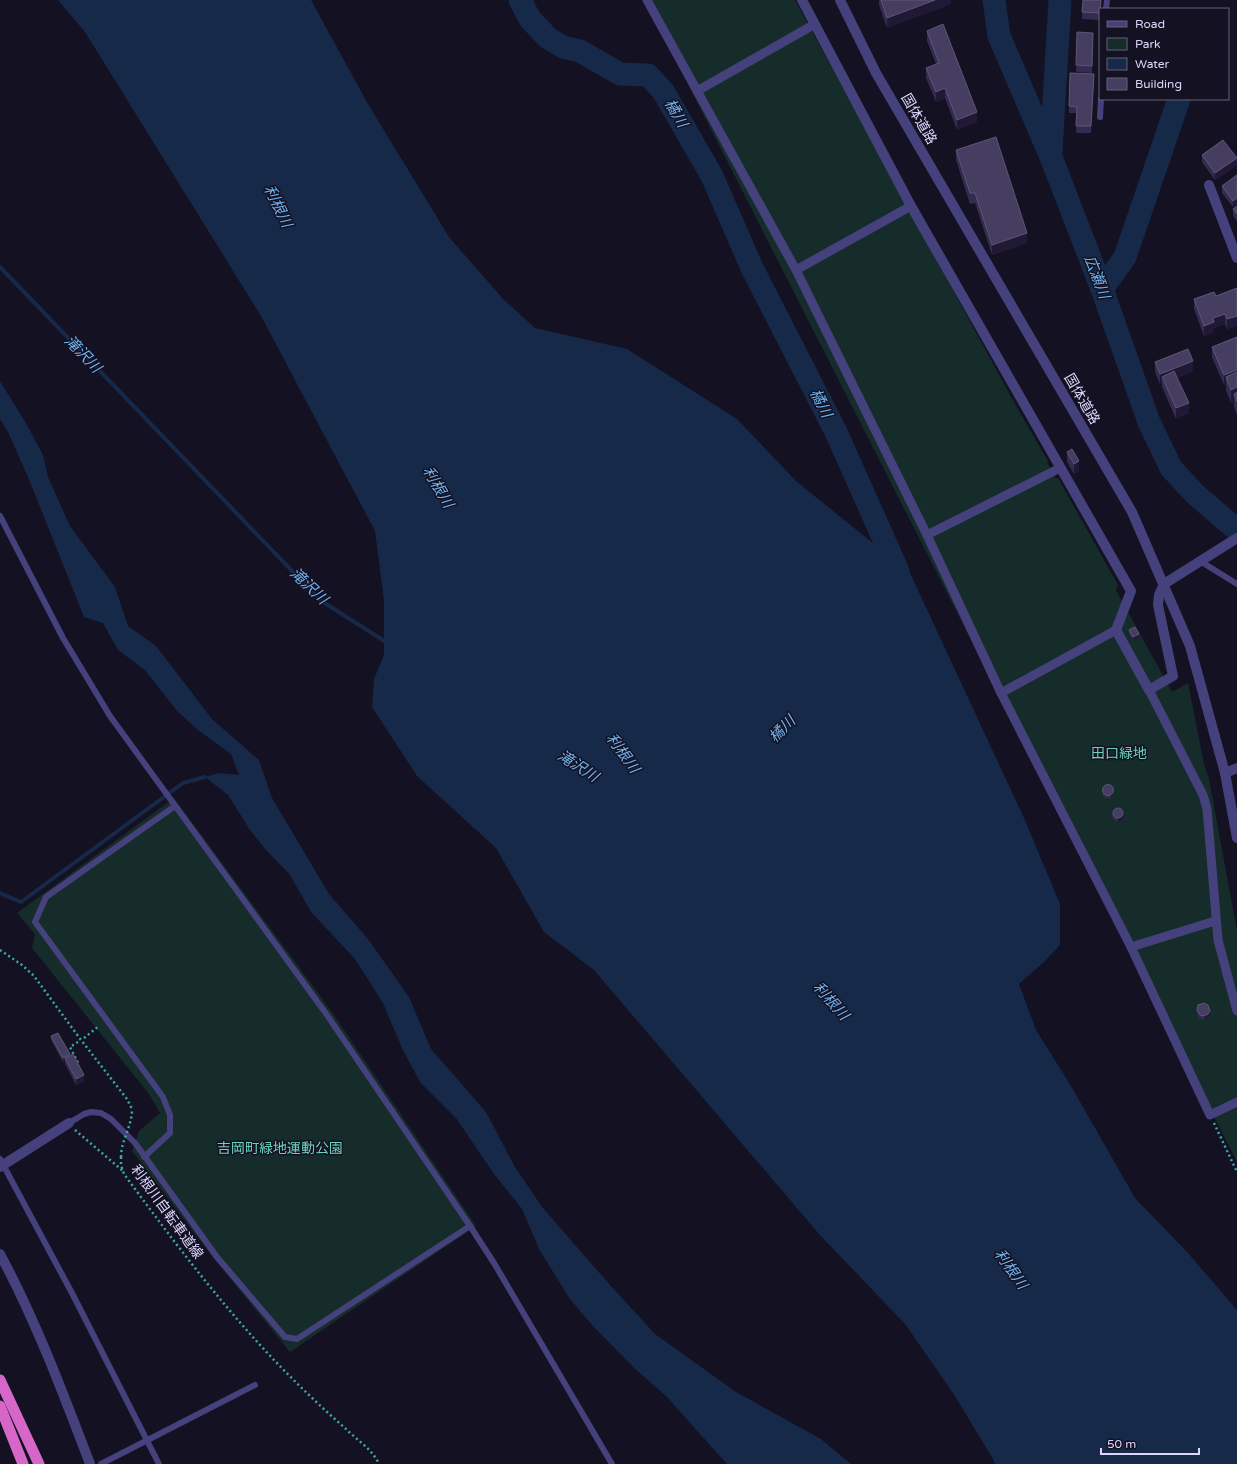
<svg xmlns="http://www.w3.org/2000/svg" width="1237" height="1464" font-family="'Varela Round','Noto Sans JP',sans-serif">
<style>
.green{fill:#152c2b}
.water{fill:#162948}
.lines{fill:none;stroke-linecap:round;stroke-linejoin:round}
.stream{stroke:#162948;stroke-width:4}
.river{stroke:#162948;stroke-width:23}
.path{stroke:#3da9a4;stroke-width:2.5;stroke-dasharray:2 3;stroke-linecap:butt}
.service{stroke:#45417c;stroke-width:6}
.pedestrian{stroke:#45417c;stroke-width:9}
.minor{stroke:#45417c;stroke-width:10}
.tertiary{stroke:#45417c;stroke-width:10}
.trunk{stroke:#d666c8;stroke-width:11}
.path-bridge{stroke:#3da9a4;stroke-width:2.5;stroke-dasharray:2 3;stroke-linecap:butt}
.wall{fill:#342c4e}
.shaded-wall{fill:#1f1935}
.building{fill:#463e60;stroke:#5d5678}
.labels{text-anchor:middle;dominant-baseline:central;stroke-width:3;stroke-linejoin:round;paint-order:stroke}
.street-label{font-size:14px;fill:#dcd7fa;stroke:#141123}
.park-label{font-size:14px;fill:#6cd2ba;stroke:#141123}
.water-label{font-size:15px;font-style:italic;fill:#71b3ee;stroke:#141123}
</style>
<rect width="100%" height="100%" fill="#141123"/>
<g class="green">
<path d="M645,0H795L1015,404L1048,461L1047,462L1056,479L1058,478L1118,585L1116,590L1172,692L1188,683L1204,764L1209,779L1237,931V1162Z"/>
<path d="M174,798L332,1012L476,1226L290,1352L215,1260L132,1151L139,1131L160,1113L149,1094L32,948L35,934L17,913Z"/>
</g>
<g class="water">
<path d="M58,0H311L368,104L449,237L504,300L535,328L627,349L737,419L796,481L910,573L1024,818L1060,904V945L1044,962L1019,984L1036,1030L1071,1086L1135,1198L1188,1253L1237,1310V1464H995L993,1459L953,1393L905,1324L819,1234L594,970L544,932L496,848L417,776L372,707L374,679L384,655V600L375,531L261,316L85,32Z"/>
<path d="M0,381L27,425L43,455L48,477L70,526L115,587L128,626L156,646L212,719L259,760L272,798L329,894L368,939L409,997L431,1049L486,1112L515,1167L542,1207L610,1285L655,1334L736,1392L821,1439L851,1464H727L667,1397L635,1369L592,1325L570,1299L540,1251L522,1209L494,1174L456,1118L420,1082L402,1048L383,1003L355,959L311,912L290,875L266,850L250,830L228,795L205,777L219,773L239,775L231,754L198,730L178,712L145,670L118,650L103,623L84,617L28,477L7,430L0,419Z"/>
</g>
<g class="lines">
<g class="stream">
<path d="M0,267L320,600L389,644"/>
<path d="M0,893L21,902L183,783L205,777"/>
</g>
<g class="river">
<path d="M520,0L530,19L548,38L563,47L580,51L620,74L648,75L663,91L712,176L752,268L836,432L898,571L890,587"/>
<path d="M994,0L999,36L1051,157L1102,289L1149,422L1171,468L1195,494L1237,530"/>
<path d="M1051,152L1060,0"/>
<path d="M1102,289L1125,257L1179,99"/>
</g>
<g class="path">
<path d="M0,950L22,965L34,976L81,1040L127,1099L132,1109"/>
<path d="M84,1038L99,1026"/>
<path d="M78,1042L70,1047L78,1063"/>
<path d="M1214,1123L1237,1172"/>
<path d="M75,1130L123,1171"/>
<path d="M121,1157V1165L124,1174C171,1238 219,1302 274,1360C297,1384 321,1407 346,1429C357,1440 373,1450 379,1464"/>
</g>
<g class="service">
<path d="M1106,9L1107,0"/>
<path d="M1100,117L1101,99"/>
<path d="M0,516L63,638L110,716L327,1015L470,1226L494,1263L612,1464"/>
<path d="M1200,561L1237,584"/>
<path d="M69,1123L84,1114L91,1112L101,1113L111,1119L135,1143L217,1257L285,1337L297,1339L470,1226"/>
<path d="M144,1157L170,1133V1115L163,1097L35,922L46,897L175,806"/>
<path d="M0,1159L73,1295L159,1464"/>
<path d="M101,1464L255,1385"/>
</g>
<g class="pedestrian">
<path d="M647,0L796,270L927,535L1001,693L1131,947L1210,1115L1237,1102"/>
<path d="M697,91L815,24"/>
<path d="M796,270L911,206"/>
<path d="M927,535L1060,468"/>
<path d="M1149,690L1203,795L1207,809L1218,940L1237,1011"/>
<path d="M1001,693L1116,630"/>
<path d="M1131,947L1215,921"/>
</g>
<g class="minor">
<path d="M802,0L911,206L1131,591L1116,630L1149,690L1173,676L1158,605L1159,595L1164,584L1237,538"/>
<path d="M1209,185L1237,258"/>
<path d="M1225,773L1237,768"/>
<path d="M0,1254C36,1321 63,1393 90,1464"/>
</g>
<g class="tertiary">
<path d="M840,0L876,73L1132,512L1190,646L1225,773L1237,838"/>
<path d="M0,1167L69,1123"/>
</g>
<g class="trunk">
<path d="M0,1380L39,1464"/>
<path d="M0,1406L23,1464"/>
</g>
<path class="path-bridge" d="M121,1157C121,1140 132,1127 132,1109"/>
</g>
<g class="wall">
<path d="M879,0H951V4L887,28L879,5Z"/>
<path d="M1083,0L1100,9V20L1082,19Z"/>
<path d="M927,31L977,122L957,130L945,98L936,102L926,78V68L936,64L927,41Z"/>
<path d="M1077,32L1093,33L1092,73L1076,72Z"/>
<path d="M1094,74L1091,133H1076L1077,113H1069V106Z"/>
<path d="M956,150L1027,243L992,255L975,203L970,204L956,160Z"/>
<path d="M1202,155L1237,165L1215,180L1202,162Z"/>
<path d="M1237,175L1233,207L1222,193V186Z"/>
<path d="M1237,206V221L1233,216V209Z"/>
<path d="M1237,288V326L1227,329L1225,324L1214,328V332L1204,336L1194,309V299L1216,296Z"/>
<path d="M1237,337V415L1234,407V402L1231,403L1226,390V385H1224L1212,357V347Z"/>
<path d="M1155,362L1193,371L1177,378L1189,413L1176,419L1162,387V384H1160L1155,372Z"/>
<path d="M1067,452L1079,471L1074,474L1067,462Z"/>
<path d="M1129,630L1139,638L1133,640L1129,633Z"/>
<path d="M1102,789L1113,794L1111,798H1106L1103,796Z"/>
<path d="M1112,813L1123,815V819L1118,822L1113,819L1112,816Z"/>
<path d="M1197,1010L1210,1014L1208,1018L1204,1020L1200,1019L1197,1013Z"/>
<path d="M51,1036L70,1055L84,1082L76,1085L65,1064V1060L63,1062L51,1040Z"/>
</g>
<g class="shaded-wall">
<path d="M935,0H951V4L887,28V18Z"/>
<path d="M945,88V98L936,102V92Z"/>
<path d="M977,112V122L957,130V120Z"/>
<path d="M1237,158V165L1215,180V173Z"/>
<path d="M1237,198V205L1233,207V201Z"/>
<path d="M1027,233V243L992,255V245Z"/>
<path d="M1225,314V324L1214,328V332L1204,336V326L1213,318Z"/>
<path d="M1237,316V326L1227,329V319Z"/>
<path d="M1193,361V371L1164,383L1162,377V384H1160V374Z"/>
<path d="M1237,370V380L1226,377V385H1224V375Z"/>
<path d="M1237,387V401L1234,394V402L1231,403V390Z"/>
<path d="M1189,403V413L1176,419V408Z"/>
<path d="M1079,461V471L1074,474V464Z"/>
<path d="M1139,634V638L1133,640V637Z"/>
<path d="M1113,791V794L1111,798V794Z"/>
<path d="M1123,812V819L1118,822V818Z"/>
<path d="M1210,1011V1014L1208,1018L1204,1020V1016Z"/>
<path d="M70,1054V1058H65V1060L63,1062V1058Z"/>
<path d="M84,1075V1082L76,1085V1079Z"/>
</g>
<g class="building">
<path d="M881,0H935L887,18Z"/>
<path d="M1083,0H1101L1100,13L1082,12Z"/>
<path d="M943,24L977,112L957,120L945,88L936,92L926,68L939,63L927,31Z"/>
<path d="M1077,32L1093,33L1092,66L1076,65Z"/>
<path d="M1070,73L1094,74L1091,126H1076L1077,107L1069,106Z"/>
<path d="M996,137L1027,233L992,245L975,193H970L956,150Z"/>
<path d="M1223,140L1237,158L1215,173L1202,155Z"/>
<path d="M1237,175V198L1233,201L1222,186Z"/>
<path d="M1237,206V214L1233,209Z"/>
<path d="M1237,288V316L1227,319L1225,314L1213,318L1214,322L1204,326L1194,299L1214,292L1216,296Z"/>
<path d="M1237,337V370L1224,375L1212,347Z"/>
<path d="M1188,349L1193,361L1160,374L1155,362Z"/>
<path d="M1174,371L1189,403L1176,408L1162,377Z"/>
<path d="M1237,372V387L1231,390L1226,377Z"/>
<path d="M1237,392V402L1234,394Z"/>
<path d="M1072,449L1079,461L1074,464L1067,452Z"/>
<path d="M1135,627L1139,634L1133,637L1129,630Z"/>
<circle cx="1108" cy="790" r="5.5"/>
<circle cx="1118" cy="813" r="5"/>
<path d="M1204,1003L1208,1005L1210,1011L1208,1014L1204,1016L1200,1015L1197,1010L1198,1005Z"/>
<path d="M58,1033L70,1054L63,1058L51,1036Z"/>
<path d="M73,1054L84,1075L76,1079L65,1058Z"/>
</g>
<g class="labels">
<g class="street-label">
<text transform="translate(919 119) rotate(60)">国体道路</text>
<text transform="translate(1082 399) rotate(60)">国体道路</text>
<text transform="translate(167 1212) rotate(54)">利根川自転車道線</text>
</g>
<g class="park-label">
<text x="1119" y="753">田口緑地</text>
<text x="280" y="1148">吉岡町緑地運動公園</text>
</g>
<g class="water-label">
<text transform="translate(676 113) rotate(60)">橘川</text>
<text transform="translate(278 206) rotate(64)">利根川</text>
<text transform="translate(1097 277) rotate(69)">広瀬川</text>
<text transform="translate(83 354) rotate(46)">滝沢川</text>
<text transform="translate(821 403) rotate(63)">橘川</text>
<text transform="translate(438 487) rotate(60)">利根川</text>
<text transform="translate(309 586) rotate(43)">滝沢川</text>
<text transform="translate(782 729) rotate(-45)">橘川</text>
<text transform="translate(623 753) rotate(54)">利根川</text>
<text transform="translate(578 766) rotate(33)">滝沢川</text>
<text transform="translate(831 1001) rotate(48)">利根川</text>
<text transform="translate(1011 1269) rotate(55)">利根川</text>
</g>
</g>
<rect x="1099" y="8" width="130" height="92" fill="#141123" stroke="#646079"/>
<rect x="1107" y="21" width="20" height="6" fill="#45417c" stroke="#646079"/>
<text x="1135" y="28" font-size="12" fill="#dcd7fa">Road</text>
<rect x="1107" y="38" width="20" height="12" fill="#152c2b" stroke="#646079"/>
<text x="1135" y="48" font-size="12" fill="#dcd7fa">Park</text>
<rect x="1107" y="58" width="20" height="12" fill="#162948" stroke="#646079"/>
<text x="1135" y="68" font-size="12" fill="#dcd7fa">Water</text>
<rect x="1107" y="78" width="20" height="12" fill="#463e60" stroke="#646079"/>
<text x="1135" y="88" font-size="12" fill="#dcd7fa">Building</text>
<path d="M1101 1448v6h98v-6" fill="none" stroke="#dcd7fa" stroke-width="2"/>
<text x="1107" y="1448" font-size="12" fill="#dcd7fa" stroke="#141123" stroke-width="3" paint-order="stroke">50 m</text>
</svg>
